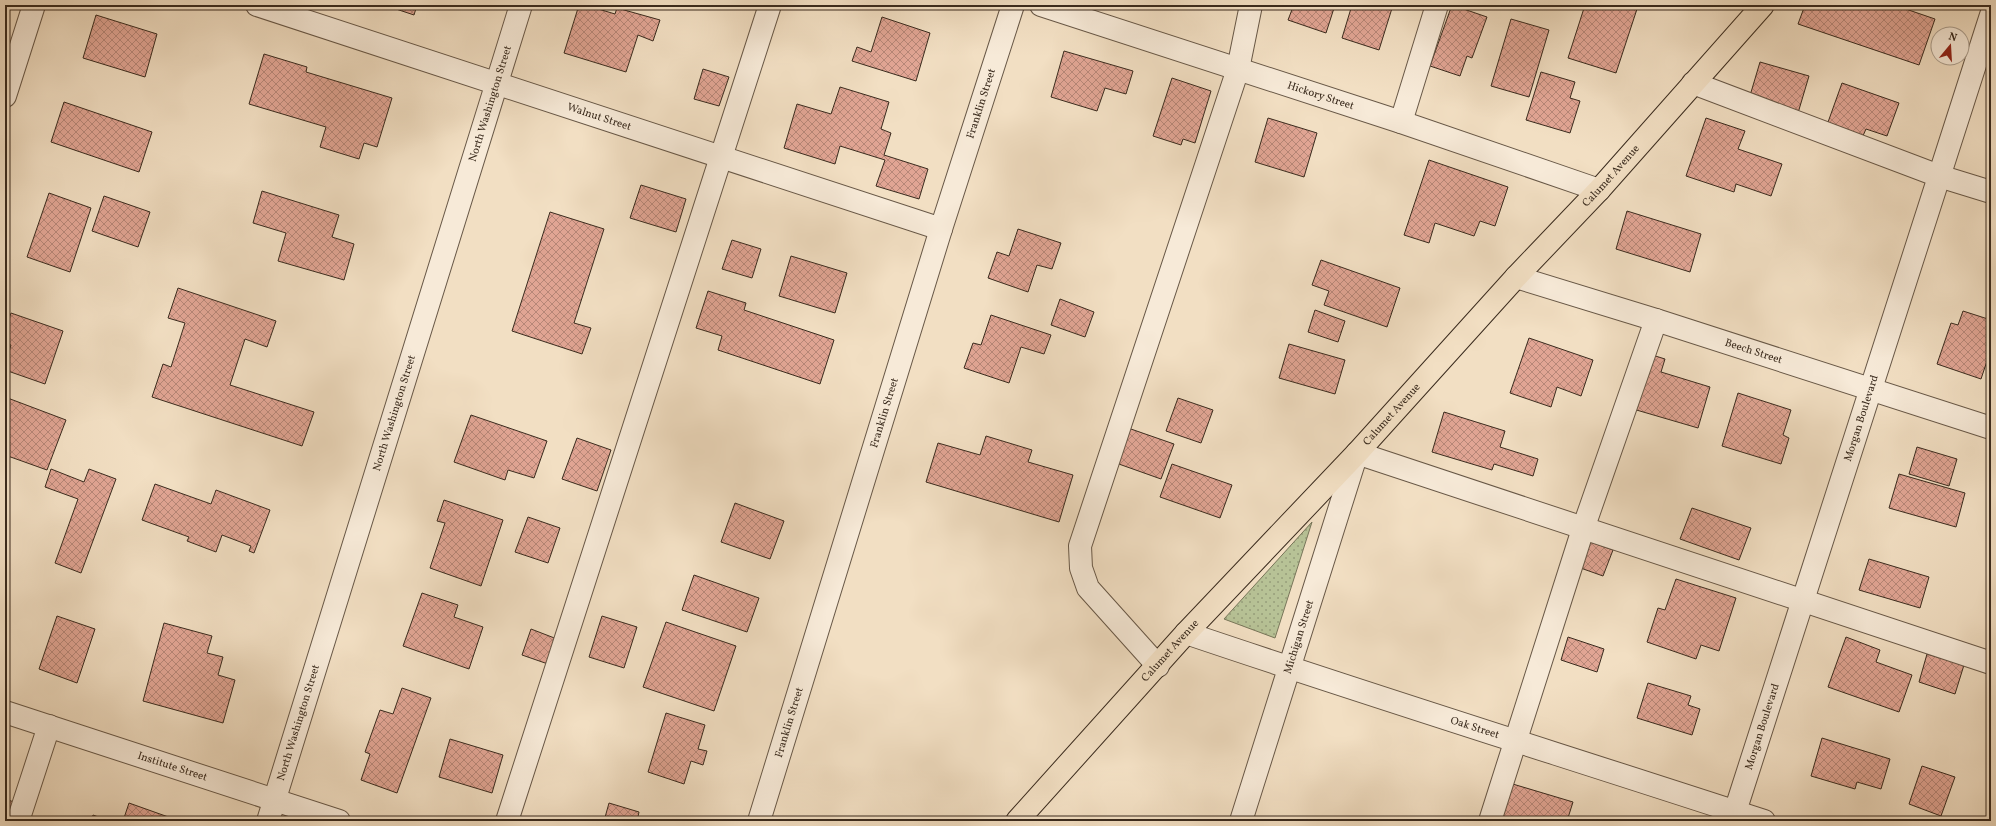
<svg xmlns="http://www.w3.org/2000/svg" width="1996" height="826" font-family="Vollkorn,serif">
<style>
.grass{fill:url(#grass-dots);stroke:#78765a}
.building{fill:url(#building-cross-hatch);stroke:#3a2b1e}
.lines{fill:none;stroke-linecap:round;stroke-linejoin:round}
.minor-casing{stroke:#685847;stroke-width:24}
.major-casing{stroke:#3a2b1e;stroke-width:24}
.minor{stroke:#f7ead8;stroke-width:22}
.major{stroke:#f2dfc3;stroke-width:22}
.labels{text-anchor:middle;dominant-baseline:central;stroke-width:3.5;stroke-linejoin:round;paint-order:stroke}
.street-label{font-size:11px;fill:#3a2b1e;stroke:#f7ead8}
</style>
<defs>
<pattern id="grass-dots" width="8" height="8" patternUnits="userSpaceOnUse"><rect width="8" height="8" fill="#b7c296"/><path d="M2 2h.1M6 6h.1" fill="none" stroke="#969e7a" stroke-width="1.8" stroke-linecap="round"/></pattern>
<pattern id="building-cross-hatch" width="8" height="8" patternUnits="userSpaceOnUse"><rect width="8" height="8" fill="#e1a594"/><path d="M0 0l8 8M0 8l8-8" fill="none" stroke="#b78778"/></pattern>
</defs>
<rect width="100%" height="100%" fill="#f2dfc3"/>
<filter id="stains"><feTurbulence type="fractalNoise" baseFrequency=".005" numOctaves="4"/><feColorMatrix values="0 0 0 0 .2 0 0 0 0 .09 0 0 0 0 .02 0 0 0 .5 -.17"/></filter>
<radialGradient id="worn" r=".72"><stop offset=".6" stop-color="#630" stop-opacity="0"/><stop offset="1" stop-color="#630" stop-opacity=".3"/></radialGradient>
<path class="grass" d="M1312,522L1275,638L1224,619Z"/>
<g class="building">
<path d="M384,5H417L414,15Z"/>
<path d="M579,5H585L615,14L617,8L660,20L653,41L638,35L626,72L564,53Z"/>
<path d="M1287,5H1335L1326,33L1288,20L1293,7Z"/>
<path d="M1352,5H1393L1379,50L1342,38Z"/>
<path d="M1452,5L1487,17L1472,58L1467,56L1460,76L1430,66Z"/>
<path d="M1585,5H1626L1637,9L1616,73L1568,58Z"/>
<path d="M1805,5H1894L1935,19L1919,65L1798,24Z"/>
<path d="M96,15L157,34L145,77L83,58Z"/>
<path d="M882,17L930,33L916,81L852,61L857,47L871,52Z"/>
<path d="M1511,19L1549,30L1529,97L1491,86Z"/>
<path d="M1064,51L1133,71L1126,94L1105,88L1097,111L1051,97Z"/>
<path d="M264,54L307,67L306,72L392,98L377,147L364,143L359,159L320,147L326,127L249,104Z"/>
<path d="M1760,62L1809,76L1798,113L1749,99Z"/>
<path d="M703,69L729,77L719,106L694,99Z"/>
<path d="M1541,72L1575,82L1570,98L1580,101L1570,133L1526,120Z"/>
<path d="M1172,78L1211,91L1195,143L1183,139L1181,145L1153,136Z"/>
<path d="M1842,83L1899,103L1887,136L1866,129L1862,138L1827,125Z"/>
<path d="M840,87L889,102L881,129L891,133L884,155L928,169L919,199L876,186L885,160L840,146L835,164L784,148L797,104L831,114Z"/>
<path d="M64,102L152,132L139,172L51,142Z"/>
<path d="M1268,118L1317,133L1304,177L1255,162Z"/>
<path d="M1706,118L1745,131L1738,149L1782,164L1771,196L1736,184L1734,192L1686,176Z"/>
<path d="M1429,160L1508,187L1495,226L1480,221L1474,236L1435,223L1429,243L1404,235Z"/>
<path d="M641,185L686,199L676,232L630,218Z"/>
<path d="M262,191L339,215L332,237L354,244L344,280L278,261L286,233L253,223Z"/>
<path d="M49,193L91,208L70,272L27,257Z"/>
<path d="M104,196L150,212L138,247L92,231Z"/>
<path d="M1627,211L1701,234L1690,272L1616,249Z"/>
<path d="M550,212L604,229L574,323L591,328L582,354L512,331Z"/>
<path d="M1018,229L1061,243L1052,269L1037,265L1028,292L988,278L997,252L1009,256Z"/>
<path d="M732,240L761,249L752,278L722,269Z"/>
<path d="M791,256L847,273L835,313L779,296Z"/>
<path d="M1321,260L1400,288L1387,327L1324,305L1329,291L1312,285Z"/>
<path d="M178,288L276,321L267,347L245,339L230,385L314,412L302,446L152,397L163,364L171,367L185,323L168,318Z"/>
<path d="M708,291L746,303L744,310L834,340L820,384L718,350L722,336L696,328Z"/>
<path d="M1060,299L1094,312L1085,337L1051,325Z"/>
<path d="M1315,310L1345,321L1338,342L1308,332Z"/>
<path d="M1963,311L1991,320V349L1981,379L1937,364L1951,323L1958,325Z"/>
<path d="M11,313L63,331L45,384L5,370V364L11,345L5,343V331Z"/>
<path d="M991,315L1051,335L1044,354L1021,347L1009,383L964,368L973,343L981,345Z"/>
<path d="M1529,338L1593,360L1581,396L1557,387L1551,407L1510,393Z"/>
<path d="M1289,344L1345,360L1335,394L1279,378Z"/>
<path d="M1649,354L1665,359L1661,372L1710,387L1698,428L1633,409Z"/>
<path d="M1738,393L1791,410L1783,435L1789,438L1781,464L1722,446Z"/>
<path d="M5,397L66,420L47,470L5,455Z"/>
<path d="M1178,398L1213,410L1201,443L1166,431Z"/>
<path d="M1444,412L1505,431L1500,447L1538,459L1533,476L1494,464L1492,470L1432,452Z"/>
<path d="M471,415L547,441L534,478L508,470L505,480L454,462Z"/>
<path d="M1128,428L1174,444L1161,479L1116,463Z"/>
<path d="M986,436L1032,450L1028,462L1073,475L1059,522L926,482L938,443L980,455Z"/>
<path d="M577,438L611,450L597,491L562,479Z"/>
<path d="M1917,447L1957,459L1949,486L1909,474Z"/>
<path d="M1172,464L1232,485L1220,518L1160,497Z"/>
<path d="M51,469L84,482L89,469L116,479L81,573L55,563L78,499L45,487Z"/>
<path d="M1899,474L1965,493L1956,527L1889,508Z"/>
<path d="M155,484L211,504L216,490L270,510L254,553L249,551L251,546L222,535L216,552L187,541L189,537L142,520Z"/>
<path d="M444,500L503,520L481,586L430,568L445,523L437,521Z"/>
<path d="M735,503L784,521L770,559L721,542Z"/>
<path d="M1692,508L1751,528L1739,560L1680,539Z"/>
<path d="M528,517L560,528L548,563L515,552Z"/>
<path d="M1585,540L1613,550L1603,576L1575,566Z"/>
<path d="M1869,559L1929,577L1920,608L1859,590Z"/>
<path d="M694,575L759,598L747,632L682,610Z"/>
<path d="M1676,579L1736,598L1719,651L1701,645L1696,659L1647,642L1658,608L1665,610Z"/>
<path d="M422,593L458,605L454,617L483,627L469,669L403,646Z"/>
<path d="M57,616L95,629L77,683L39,669Z"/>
<path d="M602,616L637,627L624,668L589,657Z"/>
<path d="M666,622L736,646L714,711L643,687Z"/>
<path d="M164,623L212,636L207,653L223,657L218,675L235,680L223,723L143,701Z"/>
<path d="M531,629L557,639L548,664L522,655Z"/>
<path d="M1568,637L1604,649L1597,672L1561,660Z"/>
<path d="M1846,637L1880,650L1876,662L1912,675L1899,712L1828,687Z"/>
<path d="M1927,654L1964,665L1955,694L1919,682Z"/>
<path d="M1648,683L1691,696L1688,705L1700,709L1692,735L1637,718Z"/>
<path d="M402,688L431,698L397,793L361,780L370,754L365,752L380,710L393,714Z"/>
<path d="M666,713L705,725L698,749L707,751L703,765L691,761L684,784L648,772Z"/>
<path d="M1822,738L1890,759L1881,789L1857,782L1855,789L1811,776Z"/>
<path d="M450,739L503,755L492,793L439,777Z"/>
<path d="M1922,766L1955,777L1941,816L1909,804Z"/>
<path d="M1506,782L1573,802L1567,821H1494Z"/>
<path d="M5,799L17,803L11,821H5Z"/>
<path d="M129,803L174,819V821H123Z"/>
<path d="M609,803L639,812L637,821H604Z"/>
<path d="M93,815L109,821H91Z"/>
</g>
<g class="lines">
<defs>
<g id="minor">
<path id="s1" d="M257,5L941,229"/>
<path id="s2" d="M1041,5L1401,122L1599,190"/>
<path d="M1693,83L1939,176L1991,192"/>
<path d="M5,96L34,5"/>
<path d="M1401,122L1437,5"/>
<path id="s3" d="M1516,277L1656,320L1991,428"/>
<path id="s4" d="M1186,633C1378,698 1571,758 1764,821"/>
<path d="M1158,666L1088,588L1081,568L1080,546L1238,69L1251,5"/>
<path id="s5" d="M5,712L339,821"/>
<path d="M18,821L49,726"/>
<path id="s6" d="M268,821L521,5"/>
<path d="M507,821L770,5"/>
<path id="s7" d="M759,821L941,229L1013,5"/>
<path id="s8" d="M1241,821L1357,453L1991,663"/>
<path d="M1490,821L1583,529L1656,320"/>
<path id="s9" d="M1732,821L1991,15"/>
</g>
<g id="major">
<path id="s10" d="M1017,821L1186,633L1357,453L1516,277L1599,190L1763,5"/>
</g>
</defs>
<use href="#minor" class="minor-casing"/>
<use href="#major" class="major-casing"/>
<use href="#minor" class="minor"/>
<use href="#major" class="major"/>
</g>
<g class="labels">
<g class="street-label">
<text stroke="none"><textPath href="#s2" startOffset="294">Hickory Street</textPath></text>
<text stroke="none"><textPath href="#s6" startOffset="751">North Washington Street</textPath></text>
<text stroke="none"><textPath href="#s7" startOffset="751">Franklin Street</textPath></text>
<text stroke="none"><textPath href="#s1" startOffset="360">Walnut Street</textPath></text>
<text stroke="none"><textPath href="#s10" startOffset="877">Calumet Avenue</textPath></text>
<text stroke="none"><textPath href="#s3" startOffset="249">Beech Street</textPath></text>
<text stroke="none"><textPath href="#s7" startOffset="427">Franklin Street</textPath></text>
<text stroke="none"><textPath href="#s6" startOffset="427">North Washington Street</textPath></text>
<text stroke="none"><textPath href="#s10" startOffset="553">Calumet Avenue</textPath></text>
<text stroke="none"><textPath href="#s9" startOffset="423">Morgan Boulevard</textPath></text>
<text stroke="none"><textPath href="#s8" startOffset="193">Michigan Street</textPath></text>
<text stroke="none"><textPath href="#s10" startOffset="229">Calumet Avenue</textPath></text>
<text stroke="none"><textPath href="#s6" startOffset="103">North Washington Street</textPath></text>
<text stroke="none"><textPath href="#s7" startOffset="103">Franklin Street</textPath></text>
<text stroke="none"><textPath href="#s9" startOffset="99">Morgan Boulevard</textPath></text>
<text stroke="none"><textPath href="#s4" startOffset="304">Oak Street</textPath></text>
<text stroke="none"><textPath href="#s5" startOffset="176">Institute Street</textPath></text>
</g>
</g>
<rect width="1996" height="826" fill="none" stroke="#f2dfc3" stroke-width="20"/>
<rect x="6" y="6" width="1984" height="814" fill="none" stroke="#3a2b1e" stroke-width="2"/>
<rect x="10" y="10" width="1976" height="806" fill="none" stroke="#3a2b1e"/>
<g transform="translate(1950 46) rotate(18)"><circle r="19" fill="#f7ead8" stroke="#ab9e8e"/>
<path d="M0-3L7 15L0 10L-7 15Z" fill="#8f2418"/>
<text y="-6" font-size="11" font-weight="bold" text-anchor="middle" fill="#3a2b1e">N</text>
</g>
<rect width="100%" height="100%" filter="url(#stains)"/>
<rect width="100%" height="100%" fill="url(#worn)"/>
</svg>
